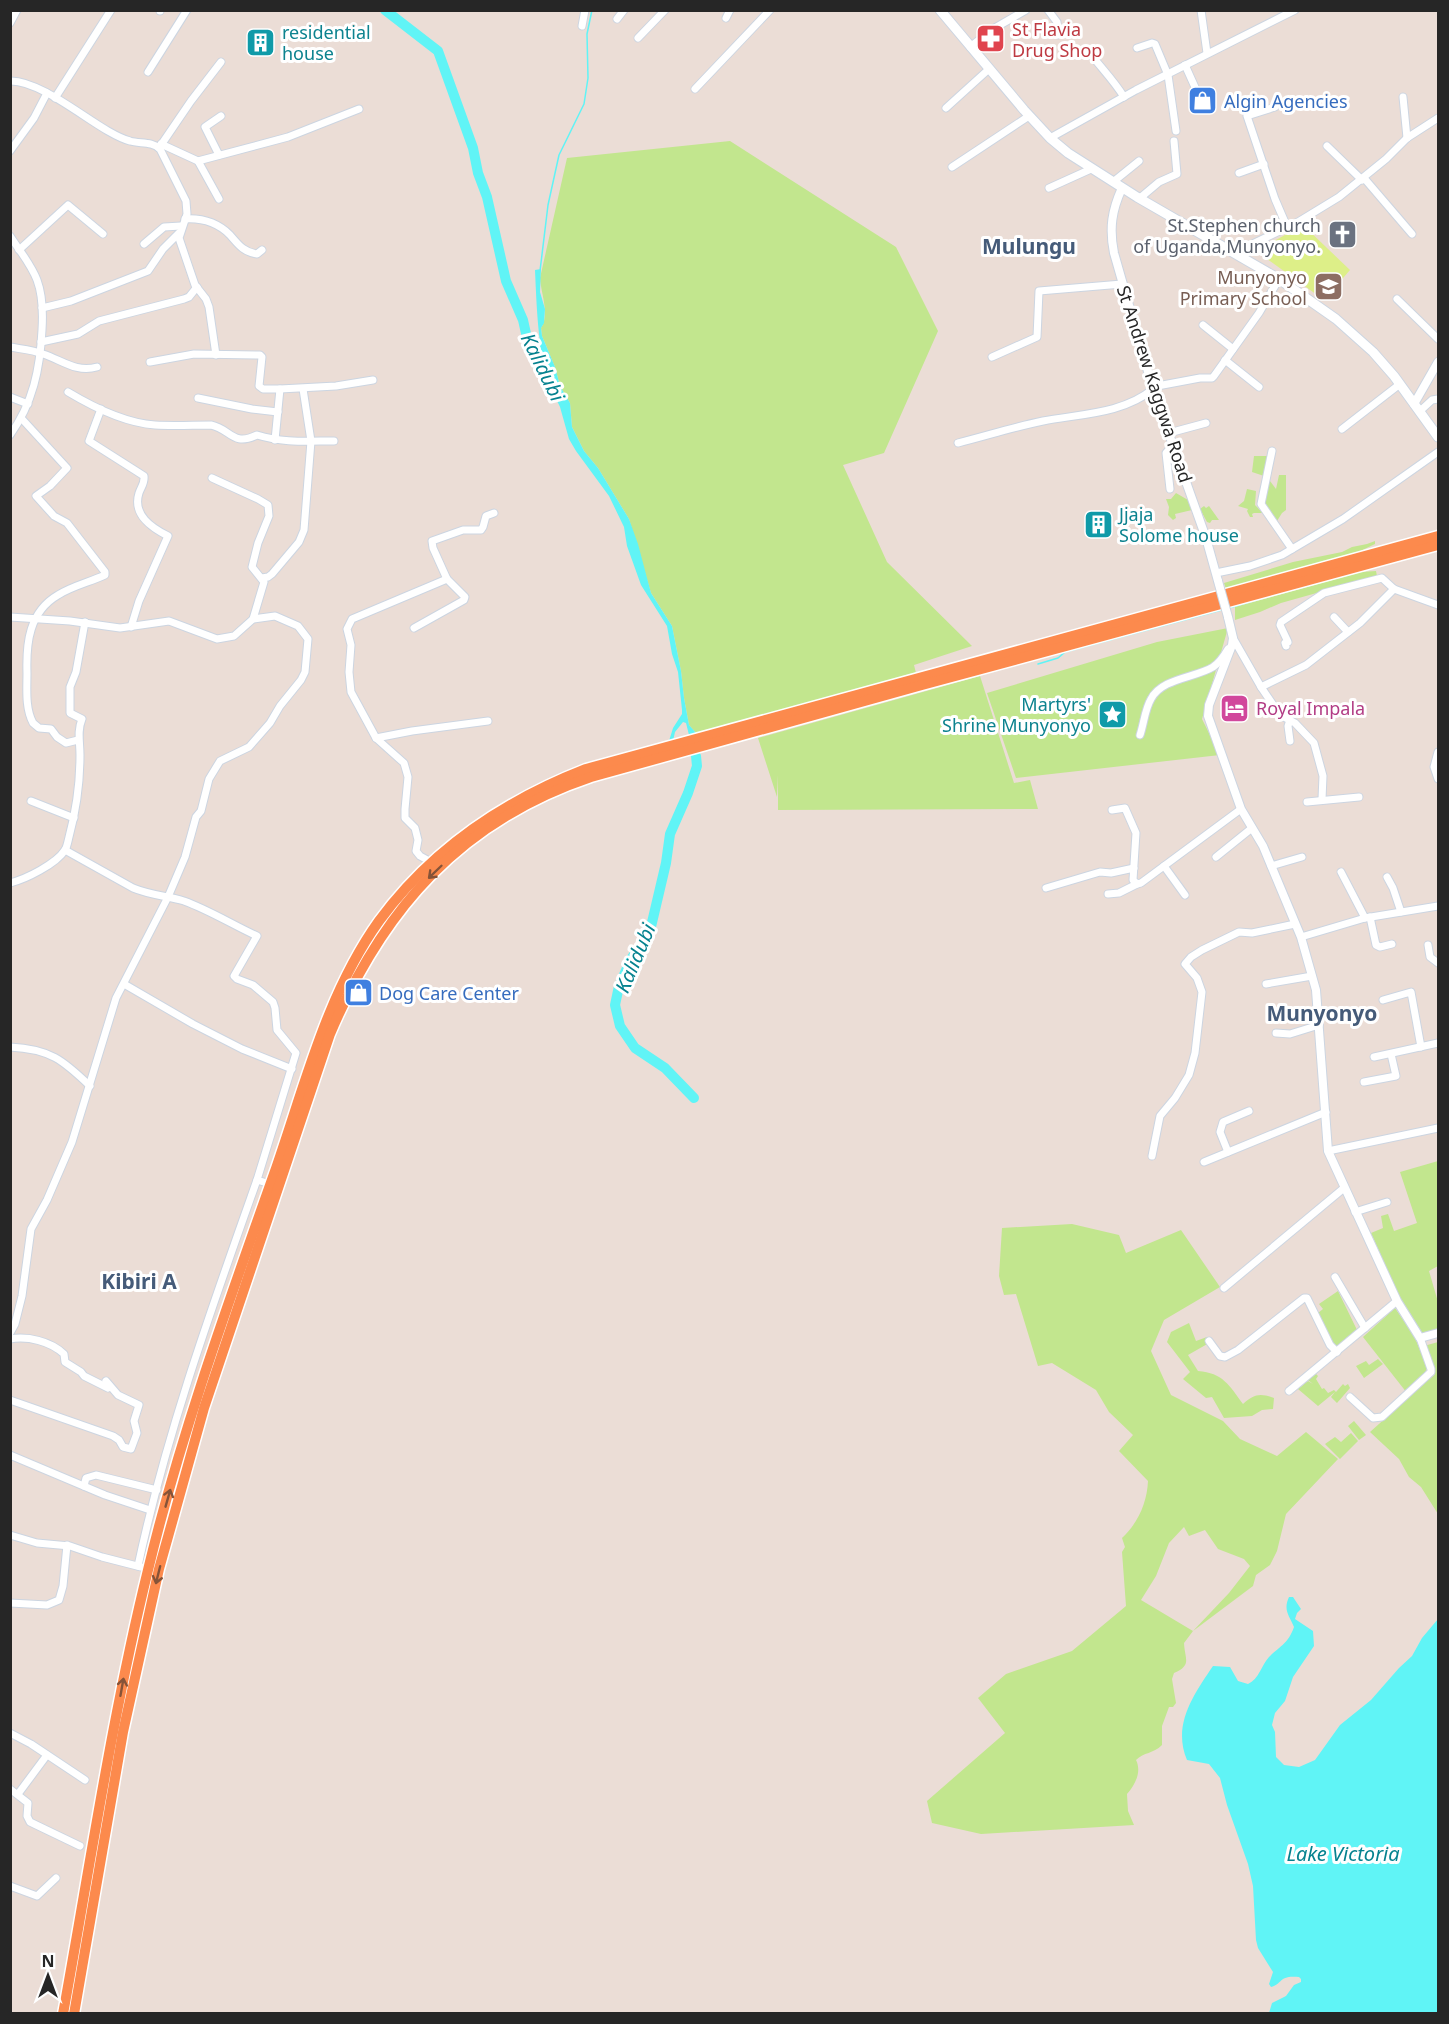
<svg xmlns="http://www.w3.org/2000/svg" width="1449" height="2024" font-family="'Noto Sans',sans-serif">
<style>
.green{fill:#c2e68e;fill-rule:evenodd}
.pitch{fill:#ddef88}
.water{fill:#60f4f6}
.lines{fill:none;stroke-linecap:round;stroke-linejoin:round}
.stream{stroke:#60f4f6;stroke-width:1.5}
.river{stroke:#60f4f6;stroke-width:10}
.minor-casing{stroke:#ccd5e1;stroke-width:9}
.tertiary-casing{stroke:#ccd5e1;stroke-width:10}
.secondary-casing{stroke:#ccd5e1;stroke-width:11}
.trunk-casing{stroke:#fff;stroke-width:13}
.minor{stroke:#fff;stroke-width:7}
.tertiary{stroke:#fff;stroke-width:8}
.secondary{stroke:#fff;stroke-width:9}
.trunk{stroke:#fc8a4d;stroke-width:10}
.tertiary-bridge-casing{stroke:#ccd5e1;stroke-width:10;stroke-linecap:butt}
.tertiary-bridge{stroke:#fff;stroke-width:8}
.oneway{stroke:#865338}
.labels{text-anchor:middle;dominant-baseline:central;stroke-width:6;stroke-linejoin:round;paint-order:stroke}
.health-label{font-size:18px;fill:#be3a42;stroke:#fff;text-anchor:start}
.culture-label{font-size:18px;fill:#0d838f;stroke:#fff;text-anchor:start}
.shop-label{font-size:18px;fill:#366cbe;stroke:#fff;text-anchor:start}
.worship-label{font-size:18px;fill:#5b616d;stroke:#fff;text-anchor:end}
.education-label{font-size:18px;fill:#785e54;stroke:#fff;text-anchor:end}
.street-label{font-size:18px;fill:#262626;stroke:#fff}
.hotel-label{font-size:18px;fill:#b23c85;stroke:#fff;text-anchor:start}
.water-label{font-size:20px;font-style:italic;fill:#05828f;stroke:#fff}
.quarter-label{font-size:21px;font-weight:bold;fill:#455b79;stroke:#fff}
</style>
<rect width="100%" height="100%" fill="#ebddd6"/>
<g class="green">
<path d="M730,141L896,247L938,331L884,453L843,465L887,562L972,646L914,665L916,673L696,733L689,725L684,698L681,671L672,626L651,593L629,519L598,468L584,451L572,427L570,403L560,386L555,367L542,336L541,328C550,314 541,294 540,278L567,158Z"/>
<path d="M1254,456H1269L1264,476L1252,472Z"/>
<path d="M1279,475H1286V510L1282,513L1277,521L1261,504L1265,481H1270L1276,489Z"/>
<path d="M1247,489L1256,491L1255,505L1263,513H1254L1252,514L1253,517H1250L1247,511L1248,509L1238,506L1244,501Z"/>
<path d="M1176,493L1188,500L1192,510L1175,514L1176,518L1173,520L1168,515L1169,507L1166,499H1171Z"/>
<path d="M1204,506L1206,508L1209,506L1219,520H1212L1210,523L1207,522L1200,509Z"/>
<path d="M1375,541V544L1352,555L1226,589L1224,583L1293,562L1342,552L1352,547L1367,544Z"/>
<path d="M1376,571L1377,576L1281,603L1260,612L1235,620V607L1361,572Z"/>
<path d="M1228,628L1202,719L1220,755L1016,778L987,693L1157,642Z"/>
<path d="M980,676L1014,783L1030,780L1038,809L778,810V775L777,797L758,738Z"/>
<path d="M1438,1161V1266L1429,1271L1438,1302V1330L1417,1337L1371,1233L1383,1228L1381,1216L1388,1214L1394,1231L1417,1223L1400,1172Z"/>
<path d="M1072,1224L1119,1235L1126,1253L1181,1230L1220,1287L1164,1320L1151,1351L1171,1395L1223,1421L1240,1439L1277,1456L1306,1432L1338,1459L1286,1514L1277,1551L1270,1565L1256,1575L1253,1586L1193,1631L1184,1643C1185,1660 1192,1665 1174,1673L1172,1679L1176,1703L1173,1707H1169L1162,1726V1745C1153,1754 1144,1752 1136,1760C1142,1772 1135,1785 1127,1794L1128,1811L1134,1825L981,1834L932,1823L927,1801L1005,1733L978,1698L1006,1674L1072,1651L1126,1606L1122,1552L1125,1547L1122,1538C1138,1523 1147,1503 1148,1481L1119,1451L1133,1435L1109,1412L1096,1390L1052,1363L1038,1366L1016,1294L1004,1295L999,1276L1002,1228ZM1184,1527L1189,1536L1205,1530L1218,1549L1244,1559L1250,1566L1229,1593L1193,1631L1141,1600L1156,1576L1169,1543Z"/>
<path d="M1338,1291L1358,1332L1340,1347L1334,1345L1318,1313L1323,1309L1319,1304Z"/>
<path d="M1395,1308L1414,1335L1427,1368L1424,1375L1407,1393L1363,1337Z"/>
<path d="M1189,1323L1196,1341L1207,1337L1209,1343L1188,1355L1198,1371C1223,1373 1229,1385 1243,1404C1254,1394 1260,1393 1274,1398L1273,1409L1262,1410L1252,1416L1224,1418L1212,1397L1206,1398L1183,1379L1190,1372L1167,1342L1171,1332Z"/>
<path d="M1438,1342V1514L1421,1487L1409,1477L1399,1459L1370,1432L1435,1374L1424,1346Z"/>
<path d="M1378,1359L1383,1364L1364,1378L1356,1366L1366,1361L1369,1365Z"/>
<path d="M1316,1374L1318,1376L1316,1379L1322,1389L1324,1388L1328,1393L1334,1390L1336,1392L1343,1384L1345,1386L1348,1384L1350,1388L1337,1403L1331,1397L1335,1392L1318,1406L1298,1389L1308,1381L1313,1384L1308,1380Z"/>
<path d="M1354,1421L1366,1435L1359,1440L1348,1426Z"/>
<path d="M1351,1433L1358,1441L1340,1459L1325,1444L1335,1437L1341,1442Z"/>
</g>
<path class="pitch" d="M1303,225L1350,270L1324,300L1256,251Z"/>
<g class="water">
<path d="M541,269L540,292L545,309L544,323L541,328L542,336L555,367L560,386L570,403L572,427L584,451L598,468L629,519L638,544L651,593L672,626L681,671L684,698L689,725L696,733L689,735L686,723L683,722L675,732L673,741H669L673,728L682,714V710L678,672L672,654L667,626L641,585L627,546L624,527L609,496L576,451L569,439L560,407L526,336L531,334L536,343L540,342C537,319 536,293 535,270Z"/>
<path d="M1289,1597H1293L1301,1609L1297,1613L1295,1619L1313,1631L1314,1646L1293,1677L1285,1701L1275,1713L1272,1725L1275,1732L1276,1757L1284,1765L1299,1767L1315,1760L1340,1725L1371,1700L1399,1668L1412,1656L1422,1638L1438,1619V2013H1269L1272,2003L1286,1996L1294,1985L1301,1982V1979L1299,1977C1278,1975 1283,1984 1271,1987L1269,1984L1273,1972L1258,1948L1256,1940L1253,1886L1248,1864L1227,1805L1220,1778L1209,1764L1187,1760C1172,1725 1194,1694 1213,1666L1230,1667L1238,1681L1248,1684C1259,1679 1261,1666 1269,1657C1281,1645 1288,1644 1294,1627C1289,1615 1283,1610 1289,1597Z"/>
</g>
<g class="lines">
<g class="stream">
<path d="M540,271L548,205L559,155L584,104L588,78L587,34L592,10"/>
<path d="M1229,608L1273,595"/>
<path d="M1038,664L1058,658L1065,652L1221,610"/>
</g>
<g class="river">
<path d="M385,10L438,51L473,148L478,173L487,197L506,281L523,320L527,338L533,346"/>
<path d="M694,1098L665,1068L635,1048L620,1026L615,1005L619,986L631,959L650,931L666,863L670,834L688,793L697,766L696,756"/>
</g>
<defs>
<g id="minor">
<path d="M1048,10L1057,22L1058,35"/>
<path d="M1201,10L1207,53"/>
<path d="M160,11V10"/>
<path d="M726,18L730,10"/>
<path d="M617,19L624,10"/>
<path d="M10,23L17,10"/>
<path d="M582,26L585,10"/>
<path d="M638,38L665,10"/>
<path d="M970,47L993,29L1026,10"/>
<path d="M1137,48L1152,43L1155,44L1168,75L1176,131"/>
<path d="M1087,49C1099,66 1113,79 1124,97"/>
<path d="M1185,65L1199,96"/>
<path d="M148,72L187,10"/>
<path d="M10,81C38,80 83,117 108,131C115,135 122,139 130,141C140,144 152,141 160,149L186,201L187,214L179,238L195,285L206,299L209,307L216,355"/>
<path d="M695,89L770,10"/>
<path d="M1403,97L1407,138"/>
<path d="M55,98L111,10"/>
<path d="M1275,107L1247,116L1275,199L1287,227"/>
<path d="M946,108L989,69"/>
<path d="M1050,138L1136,90L1295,10"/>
<path d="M161,144L198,161L219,199"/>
<path d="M1327,146L1362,180"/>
<path d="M159,148L191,101L221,62"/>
<path d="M10,151L34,118L47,93"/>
<path d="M219,155L205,127L221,116"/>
<path d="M198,161L288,137L359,109"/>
<path d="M952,167L1029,116"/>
<path d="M1239,173L1264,164"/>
<path d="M1364,178L1412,234"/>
<path d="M1113,182L1139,161"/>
<path d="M1049,188L1091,169"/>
<path d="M1140,198L1159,182L1177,174L1174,141"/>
<path d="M185,219C202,218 218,223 230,235C238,244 243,252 257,254L262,250"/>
<path d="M10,236C19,250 31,264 37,280C43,296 43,314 42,330C40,369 33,403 10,435"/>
<path d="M144,244L164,227L181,226"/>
<path d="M19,250L68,205L103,234"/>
<path d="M1234,253L1298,222L1339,197L1386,159L1407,138L1438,118"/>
<path d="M1397,299L1438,339"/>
<path d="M42,308L71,301L148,271L163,249L179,233"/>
<path d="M1203,325L1233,349"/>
<path d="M41,342L78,334L99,321L184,299L189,297L197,287"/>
<path d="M10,347C21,349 33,350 43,354C62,360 76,373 97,367"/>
<path d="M992,357L1037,337L1039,291L1122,284"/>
<path d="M1225,360L1259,387"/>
<path d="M150,362L194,354L260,355L262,357L259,386L263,389H280L275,440"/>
<path d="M1152,387L1200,378H1212L1214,376L1259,313L1279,279"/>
<path d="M280,389L336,386L373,380"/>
<path d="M68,392C93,407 125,423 155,425C174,426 193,425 211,425C231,429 232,447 257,435C283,443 307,441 334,441"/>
<path d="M10,397L28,404"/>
<path d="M198,398L252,409L278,412"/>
<path d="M101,409L89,441L144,476C145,483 141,487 139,493C132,515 152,528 168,536L139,601L131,627"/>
<path d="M1420,411L1432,400L1438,399"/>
<path d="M22,419L67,468L50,486L36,496L54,516L67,523L105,572V575C90,582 72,586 58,595C29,612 26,643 27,673C27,689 25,708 33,723L39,728L51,729L57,737L66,743L78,740"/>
<path d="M1342,429L1400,384"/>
<path d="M1169,433L1206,423"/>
<path d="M958,443C986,436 1014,427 1043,421C1079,414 1123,414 1153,389"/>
<path d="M1272,451L1261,504L1292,549"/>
<path d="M212,478L258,499L268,505L269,516L258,543L252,567L264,582L253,619"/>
<path d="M1170,489L1166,453L1173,445"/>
<path d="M1216,573L1250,566L1282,555L1343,519L1438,452"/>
<path d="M262,578L268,577L272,574L299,542L304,530L311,441L303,389"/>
<path d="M10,617L70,621L120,628L169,621L217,639L234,636L253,619L275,616L298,626L308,639L305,672L301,680L280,706L270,723L249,747L220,761L209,779L201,811L196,817L185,857L168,897L116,998L72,1142L47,1200L31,1229L22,1296L15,1324L10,1333"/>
<path d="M1334,617L1348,632"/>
<path d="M414,628L464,600L465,597L447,579L433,548L432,541L463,530H481L483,527L486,516L494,513"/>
<path d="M1233,638L1261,687L1306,665L1360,623L1394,589"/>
<path d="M1286,646L1285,643L1288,642L1280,625L1281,622L1324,593L1382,578L1394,589L1438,605"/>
<path d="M1261,687L1280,715L1295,723L1314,743L1323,776L1322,799"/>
<path d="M1290,720L1288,726L1290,741"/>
<path d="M1140,735C1144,723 1145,709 1151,699C1162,678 1195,678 1213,667C1219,663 1224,656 1228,649"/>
<path d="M376,738L412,731L488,721"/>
<path d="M1438,752L1434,767L1438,779"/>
<path d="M31,801L74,818"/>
<path d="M1307,802L1359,797"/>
<path d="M1112,810L1125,808L1136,833L1133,880L1137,884L1141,883L1241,809"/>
<path d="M65,850L133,888C150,895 167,896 184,901C209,910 233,925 257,936L234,976L237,979L253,985L273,1002L275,1008L277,1030L296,1053L257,1180L270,1184"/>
<path d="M1216,857L1252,828"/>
<path d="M431,862L420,856L416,851L418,840L415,828L405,818V809L408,777L404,763L376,738L351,692L349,672L351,645L347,629L352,619L447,579"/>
<path d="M1164,866L1185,895"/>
<path d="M1271,866L1302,857"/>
<path d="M1341,872L1365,918"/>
<path d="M1387,877L1393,888L1401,912"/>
<path d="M10,883C26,879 56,864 65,850C67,847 68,841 69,837C76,811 80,783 80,755C80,742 77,731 82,719L70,713V687L76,672L85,622"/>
<path d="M1046,888L1100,872L1111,873L1134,868"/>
<path d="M1108,894L1119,893L1137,884"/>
<path d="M1370,917L1376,945L1380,947L1392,944"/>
<path d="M1301,937L1365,918L1438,906"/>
<path d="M1428,945L1430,957L1438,963"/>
<path d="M124,984L193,1024L242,1049L292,1069"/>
<path d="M1266,984L1312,976"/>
<path d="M1383,1000L1411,992L1421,1047"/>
<path d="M1276,1033L1290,1034L1319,1025"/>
<path d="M10,1047C50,1049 63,1060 90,1086"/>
<path d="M1374,1057L1438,1043"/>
<path d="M1364,1082L1396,1076L1391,1054"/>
<path d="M1328,1151L1438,1128"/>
<path d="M1228,1152L1220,1132L1223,1122L1249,1111"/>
<path d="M1152,1156L1160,1116L1175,1098L1189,1075L1195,1053L1202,992L1197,978L1185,964L1191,957L1202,950L1239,932L1252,933L1295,924"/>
<path d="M1204,1162L1326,1112"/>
<path d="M1355,1212L1387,1202"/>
<path d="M1335,1277L1365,1328"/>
<path d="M1224,1288L1344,1188"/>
<path d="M10,1339C28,1336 50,1341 64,1354L65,1362L81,1372L84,1376L108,1388"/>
<path d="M1209,1341L1220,1356L1225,1357L1238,1350L1304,1298H1307L1330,1345L1337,1352"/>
<path d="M1289,1391L1397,1301"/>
<path d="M1350,1397L1373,1418L1382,1417L1431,1372V1369L1420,1338"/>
<path d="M10,1400L113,1436L119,1440L123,1447L131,1449L137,1433L134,1421L139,1405L118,1395L106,1381"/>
<path d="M10,1455L105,1495L150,1510"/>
<path d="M84,1486L86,1478L96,1475L157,1490"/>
<path d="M10,1535L37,1543L70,1546L102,1557L141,1567"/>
<path d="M138,1566C166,1434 212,1307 257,1180"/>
<path d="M10,1603L47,1605L59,1600L63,1586L67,1545"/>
<path d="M10,1733L31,1744L85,1780"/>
<path d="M10,1789L28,1803L27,1816L30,1822L80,1846"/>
<path d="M18,1794L47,1755"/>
<path d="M10,1886L37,1896L56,1878"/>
</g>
<g id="tertiary">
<path d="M1122,188C1112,210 1109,228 1114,253L1153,389L1206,538L1218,581"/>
<path d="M1414,404L1438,362"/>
<path d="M1228,617L1233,638L1232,645L1209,705L1208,716L1241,809L1263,846L1301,937L1316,990L1328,1151L1397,1301L1420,1338L1438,1333"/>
</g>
<path id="secondary" d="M940,10L1024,110L1050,138L1068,153L1137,197L1279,279L1336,319L1373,352L1394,376L1438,437"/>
<g id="trunk">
<path d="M63,2014C90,1866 112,1716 148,1570C180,1436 228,1304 274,1174C304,1089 326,995 379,921C432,849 504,801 586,769L1438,536"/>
<path d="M74,2014L123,1732L159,1569L204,1408L330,1034C383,909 460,821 591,777L922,685L1438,545"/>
</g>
</defs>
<use href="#minor" class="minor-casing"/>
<use href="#tertiary" class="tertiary-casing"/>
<use href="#secondary" class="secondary-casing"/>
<use href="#trunk" class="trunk-casing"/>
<use href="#minor" class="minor"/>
<use href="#tertiary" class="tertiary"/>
<use href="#secondary" class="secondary"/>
<use href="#trunk" class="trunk"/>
<defs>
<path id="tertiary-bridge" d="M1218,581L1228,617"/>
</defs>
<use href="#tertiary-bridge" class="tertiary-bridge-casing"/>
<use href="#tertiary-bridge" class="tertiary-bridge"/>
</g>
<defs><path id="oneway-shaft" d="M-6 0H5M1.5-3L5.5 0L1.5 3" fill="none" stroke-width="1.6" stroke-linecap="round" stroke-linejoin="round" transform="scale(1.5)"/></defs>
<g class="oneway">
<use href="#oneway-shaft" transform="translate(435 872) rotate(136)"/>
<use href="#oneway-shaft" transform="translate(168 1498) rotate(-74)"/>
<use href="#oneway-shaft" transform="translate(158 1575) rotate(104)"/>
<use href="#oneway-shaft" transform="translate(122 1687) rotate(-80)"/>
</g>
<defs>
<symbol id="pharmacy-square" viewBox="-11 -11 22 22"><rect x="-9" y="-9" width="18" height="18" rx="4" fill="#e0444e" stroke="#fff"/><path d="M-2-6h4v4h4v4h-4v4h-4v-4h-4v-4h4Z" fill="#fff"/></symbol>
<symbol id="building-square" viewBox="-11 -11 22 22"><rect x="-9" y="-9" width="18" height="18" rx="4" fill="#0f9aa8" stroke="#fff"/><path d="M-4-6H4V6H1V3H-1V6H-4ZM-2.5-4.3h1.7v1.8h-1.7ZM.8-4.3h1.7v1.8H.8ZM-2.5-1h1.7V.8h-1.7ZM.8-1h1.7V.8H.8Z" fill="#fff"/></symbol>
<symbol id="shop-square" viewBox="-11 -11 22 22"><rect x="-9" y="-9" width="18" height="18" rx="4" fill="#3f7fe0" stroke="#fff"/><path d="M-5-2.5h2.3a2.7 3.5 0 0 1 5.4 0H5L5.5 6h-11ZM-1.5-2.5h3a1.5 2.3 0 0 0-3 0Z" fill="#fff"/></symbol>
<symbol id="church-square" viewBox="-11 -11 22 22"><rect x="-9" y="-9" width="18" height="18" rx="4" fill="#6b7280" stroke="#fff"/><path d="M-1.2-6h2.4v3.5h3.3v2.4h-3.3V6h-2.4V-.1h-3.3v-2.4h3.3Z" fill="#fff"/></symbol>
<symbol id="school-square" viewBox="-11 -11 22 22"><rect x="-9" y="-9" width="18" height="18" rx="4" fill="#8d6e63" stroke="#fff"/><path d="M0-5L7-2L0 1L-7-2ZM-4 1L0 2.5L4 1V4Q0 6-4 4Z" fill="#fff"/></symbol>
<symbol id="hotel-square" viewBox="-11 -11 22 22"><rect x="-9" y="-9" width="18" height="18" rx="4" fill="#d1479c" stroke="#fff"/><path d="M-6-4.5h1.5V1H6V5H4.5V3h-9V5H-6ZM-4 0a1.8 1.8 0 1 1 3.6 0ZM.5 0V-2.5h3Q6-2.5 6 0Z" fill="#fff"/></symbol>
<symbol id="sight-square" viewBox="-11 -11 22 22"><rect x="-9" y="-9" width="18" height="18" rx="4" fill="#0f9aa8" stroke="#fff"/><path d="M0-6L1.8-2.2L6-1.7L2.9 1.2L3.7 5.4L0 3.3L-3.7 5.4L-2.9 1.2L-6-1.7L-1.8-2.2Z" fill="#fff"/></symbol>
</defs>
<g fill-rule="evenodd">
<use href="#pharmacy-square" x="974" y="22" width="33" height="33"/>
<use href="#building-square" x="244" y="26" width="33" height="33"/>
<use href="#shop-square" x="1186" y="84" width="33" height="33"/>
<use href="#church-square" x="1326" y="218" width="33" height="33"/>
<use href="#school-square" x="1312" y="270" width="33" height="33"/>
<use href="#building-square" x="1082" y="508" width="33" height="33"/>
<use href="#hotel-square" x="1218" y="692" width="33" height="33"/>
<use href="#sight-square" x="1096" y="698" width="33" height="33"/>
<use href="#shop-square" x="342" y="976" width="33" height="33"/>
</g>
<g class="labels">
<g class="health-label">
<text x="1012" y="29">St Flavia<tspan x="1012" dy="21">Drug Shop</tspan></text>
</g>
<g class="culture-label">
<text x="282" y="32">residential<tspan x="282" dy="21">house</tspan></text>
<text x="1119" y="514">Jjaja<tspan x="1119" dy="21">Solome house</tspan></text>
<text x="1091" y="704" text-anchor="end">Martyrs'<tspan x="1091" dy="21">Shrine Munyonyo</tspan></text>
</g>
<g class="shop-label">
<text x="1224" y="101">Algin Agencies</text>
<text x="379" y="993">Dog Care Center</text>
</g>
<g class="worship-label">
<text x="1321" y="225">St.Stephen church<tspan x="1321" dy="21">of Uganda,Munyonyo.</tspan></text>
</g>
<g class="education-label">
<text x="1307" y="277">Munyonyo<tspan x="1307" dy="21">Primary School</tspan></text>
</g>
<g class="street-label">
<text transform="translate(1155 384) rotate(72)">St Andrew Kaggwa Road</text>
</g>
<g class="hotel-label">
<text x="1256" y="708">Royal Impala</text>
</g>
<g class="water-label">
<text transform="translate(543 367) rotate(64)">Kalidubi</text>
<text transform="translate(635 958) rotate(-67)">Kalidubi</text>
<text x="1343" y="1853">Lake Victoria</text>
</g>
<g class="quarter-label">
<text x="1029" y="246">Mulungu</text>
<text x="1322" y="1013">Munyonyo</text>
<text x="139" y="1281">Kibiri A</text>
</g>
</g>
<rect width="1449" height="2024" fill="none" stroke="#262626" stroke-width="24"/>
<g transform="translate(48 1976)" stroke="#ffffff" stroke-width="4.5" paint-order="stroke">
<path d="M0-4.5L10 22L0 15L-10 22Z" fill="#262626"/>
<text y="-9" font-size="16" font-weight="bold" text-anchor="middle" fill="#262626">N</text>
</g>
</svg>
